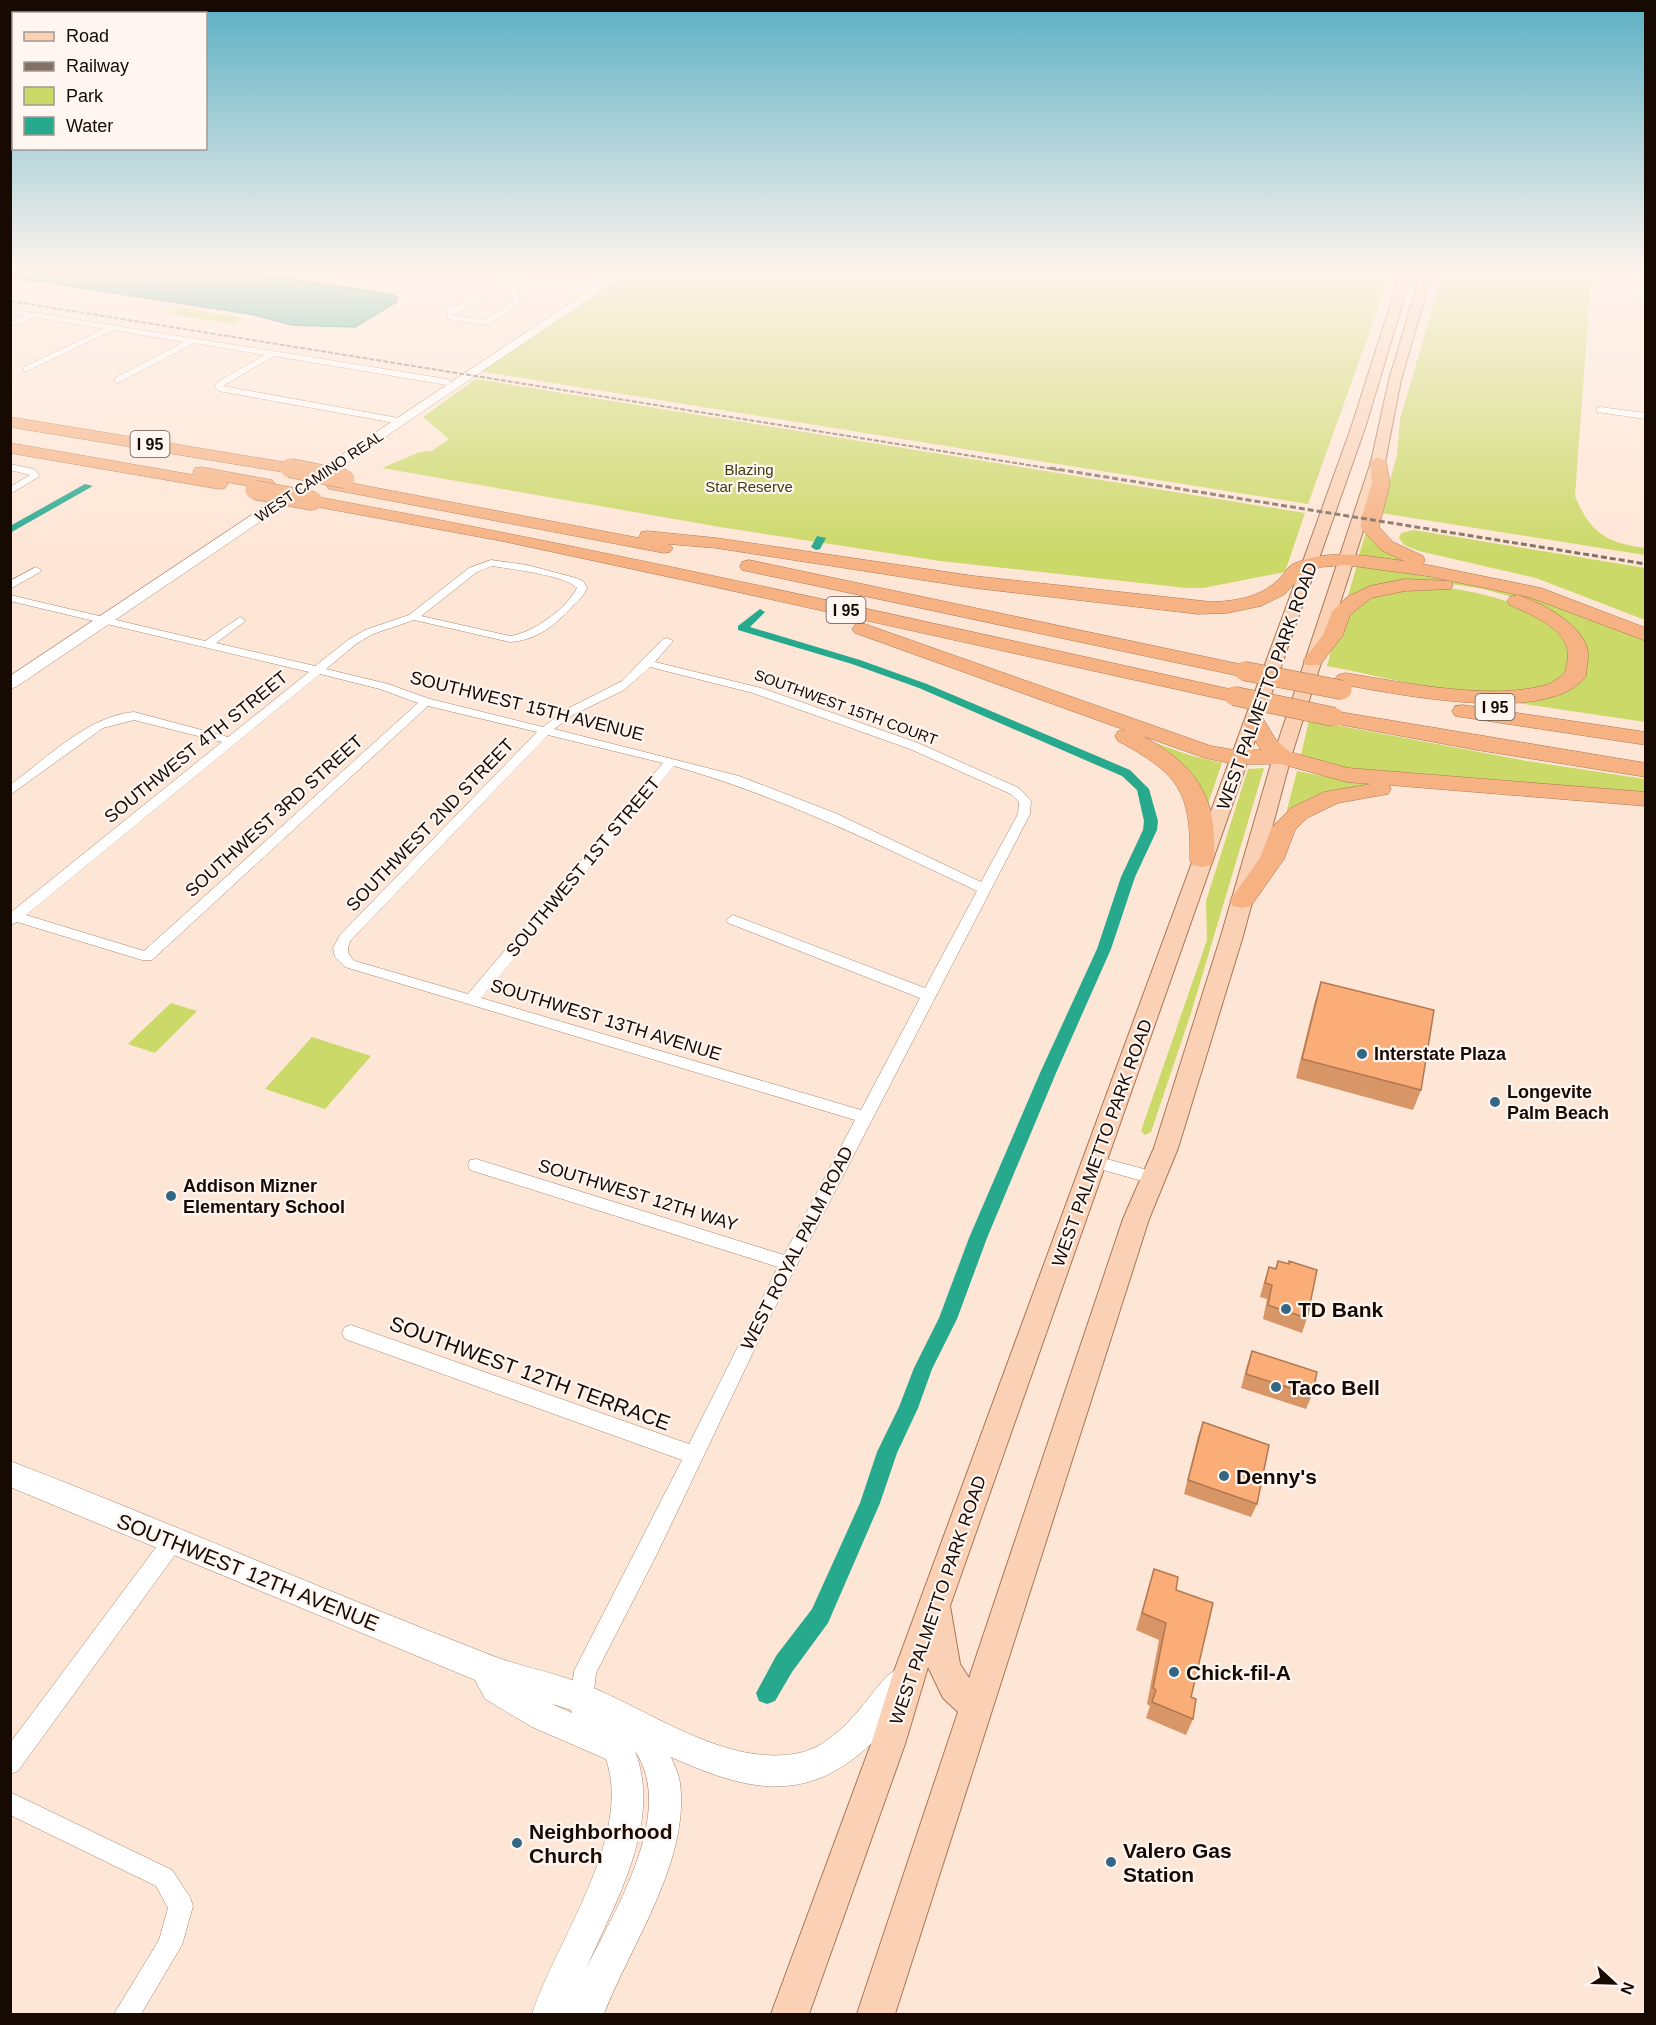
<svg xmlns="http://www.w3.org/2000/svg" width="1656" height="2025" font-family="Helvetica,sans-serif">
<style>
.green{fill:#cbd969}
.water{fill:#27a98e;stroke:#227964;stroke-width:1.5}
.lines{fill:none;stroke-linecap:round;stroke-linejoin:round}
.canal{fill:#27a98e;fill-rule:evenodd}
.street-casing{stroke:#aa866e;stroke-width:1}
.secondary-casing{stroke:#aa866e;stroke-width:1}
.primary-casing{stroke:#a87756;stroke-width:2}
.highway-casing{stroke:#a87756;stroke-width:1}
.street{fill:#fff;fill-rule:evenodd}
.secondary{fill:#fff;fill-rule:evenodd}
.primary{fill:#fad1b5;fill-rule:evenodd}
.highway{fill:#f6b283;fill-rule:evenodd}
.rail-far1{stroke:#827065;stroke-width:2;stroke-dasharray:5 2;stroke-linecap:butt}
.rail{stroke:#827065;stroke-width:3;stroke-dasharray:6 3;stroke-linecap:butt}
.highway-bridge-far1-casing{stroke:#a87756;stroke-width:16;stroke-linecap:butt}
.highway-bridge-casing{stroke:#a87756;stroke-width:20;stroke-linecap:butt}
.highway-bridge-far1{stroke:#f6b283;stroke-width:15}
.highway-bridge{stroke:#f6b283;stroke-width:19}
.wall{fill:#d89566}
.building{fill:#fbad77;stroke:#b07953;stroke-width:1.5}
.poi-dot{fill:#336784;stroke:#fff6f1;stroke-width:2}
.labels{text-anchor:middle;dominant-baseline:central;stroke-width:4.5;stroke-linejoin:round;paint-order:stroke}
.far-park-label{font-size:15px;fill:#3a3f0e;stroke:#fff6f1}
.far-street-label{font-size:15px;fill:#170a03;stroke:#fff6f1}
.shield{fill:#fff6f1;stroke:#5d514a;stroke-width:1.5}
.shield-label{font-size:16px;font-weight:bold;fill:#170a03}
.street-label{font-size:18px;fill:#170a03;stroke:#fff6f1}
.poi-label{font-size:18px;font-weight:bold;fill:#170a03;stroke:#fff6f1;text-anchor:start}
.near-poi-label{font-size:21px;font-weight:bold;fill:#170a03;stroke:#fff6f1;text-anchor:start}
.near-street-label{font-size:21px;fill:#170a03;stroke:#fff6f1}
</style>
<rect width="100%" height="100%" fill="#fee6d6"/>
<g class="green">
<path d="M631,269H1392L1308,504L479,371Z"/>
<path d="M1444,269H1598L1590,291L1575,496C1590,533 1607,543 1645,548V555L1381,513L1397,455L1400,419Z"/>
<path d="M181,308L244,318L232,324L168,314Z"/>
<path d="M476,379L1305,513L1285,572L1203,588H1186L940,561L720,527L382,468L420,452L432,451L449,439L423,417Z"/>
<path d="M1414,530L1645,568V620L1536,578L1419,551L1404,545L1399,538L1401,533Z"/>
<path d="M1366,532L1408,562L1359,555Z"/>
<path d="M1357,565L1521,592L1645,639V722L1517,703L1545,698L1585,657L1522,600L1484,589L1439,582L1348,596Z"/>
<path d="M1447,588C1483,592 1577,613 1569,662C1566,675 1557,683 1544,686C1478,705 1393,678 1327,666C1331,653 1334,633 1342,622C1367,586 1408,589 1447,588Z"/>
<path d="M1309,720L1527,761L1645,779V795L1341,769L1301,755Z"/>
<path d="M1147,740L1189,755L1222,763L1207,807Z"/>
<path d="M1264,768L1191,1013L1151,1132L1145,1135L1141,1131L1207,940L1206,901L1248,769Z"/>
<path d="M1297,771L1369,785C1338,789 1312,795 1286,814Z"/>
<path d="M171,1003L197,1011L155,1053L128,1044Z"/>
<path d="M312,1037L371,1056L325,1109L265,1089Z"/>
</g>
<path class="water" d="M11,269H227L390,294L398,298L395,303L355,327L292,325L250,314L11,277Z"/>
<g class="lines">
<g class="canal">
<path d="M85,484L93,486L10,533V526Z"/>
<path d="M817,536L826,538L820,549L816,550L811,547Z"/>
<path d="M760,609L765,612L750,627L860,660L927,684L1130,770L1149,789L1158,821L1157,830L1135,877L1111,949L1056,1073L987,1238L957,1319L932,1369L918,1408L897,1453L880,1503L828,1623L792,1672L775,1701L767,1704L759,1701L756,1693L776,1656L812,1609L860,1503L877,1452L899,1407L914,1368L939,1318L969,1238L1040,1073L1097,949L1121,877L1143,830L1144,821L1137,790L1122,776L919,688L852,664L738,630V626Z"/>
</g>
<defs>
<g id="street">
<path d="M392,269H418L405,274Z"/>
<path d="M474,269H485L505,276L601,290L597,292L526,283L516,291L521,299L518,306L488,325L447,319L448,310L464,302L483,298L487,300L486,302L470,306L454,315L484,320L512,303L513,299L508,290L518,282L501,280Z"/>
<path d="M1646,292V297L1637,299L1633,297Z"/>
<path d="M10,309L447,379L451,382L447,385L274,356L223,386L404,419V423L401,424L218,391L215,386L219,381L265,355L194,343L118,383L115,382V378L184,342L113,330L27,371H24V367L104,329L34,317L10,327V322L25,316L10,313Z"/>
<path d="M1600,407L1646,413V419L1597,412V408Z"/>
<path d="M10,464L34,469L40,476L10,494V487L30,475L10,470Z"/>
<path d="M491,560L527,565L576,578L583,581L587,588C584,596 578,601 572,607C554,626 537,640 510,642L414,620L373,634L356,644L326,669L388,684L430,699L543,727L565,710L622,681L663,639L667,638L673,641L655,662L761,688L918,743L1019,788L1031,801L1030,814L767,1323L656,1556L596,1673L593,1700L590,1708L582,1711L574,1708L571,1700L574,1671L682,1460L345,1339L342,1333L345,1327L351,1325L689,1444L778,1267L470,1170L468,1165L470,1160L476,1159L784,1255L855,1120L345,967L335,957L333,948L340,935L537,732L428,706L152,960H142L17,922L10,925V913L222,742L134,720L103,728L10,795V785C47,758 88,716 134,712L228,737L309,672L10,601V595L205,641L240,617L245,620L244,622L216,643L315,666L348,640L365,630L409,615L469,568ZM492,566C510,569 565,575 577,588C566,609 533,633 510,636L421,616L477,572ZM650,667L753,693L910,749L1011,794L1019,802L1018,814L981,882L835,813L739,776L554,729L573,715L624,690ZM320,674L380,689L418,703L144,951L26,915ZM548,735L663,763L468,994L355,961C347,954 346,950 351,940ZM674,766C780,796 877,844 977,891L925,988L738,917L733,915L726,920L728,923L920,998L861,1110L481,998Z"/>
<path d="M36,567L41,570L40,572L10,589V581Z"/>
<path d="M1095,1156L1159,1173L1161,1178L1159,1183L1153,1184L1089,1166L1087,1162L1089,1158Z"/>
<path d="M173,1531L180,1534L183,1541L180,1548L18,1771L10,1774V1743L166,1534Z"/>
<path d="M10,1792L172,1870L190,1897L193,1906L182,1945L141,2014H114L159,1940L168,1908L156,1886L10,1815Z"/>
</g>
<g id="secondary">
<path d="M621,269H633L16,687L10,689V676Z"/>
<path d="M10,1461C169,1522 325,1591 483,1652C516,1666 553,1672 586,1685C650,1710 727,1768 799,1753C829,1747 853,1718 871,1695C881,1683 888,1672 903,1666L914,1670L918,1681L914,1692C898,1712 883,1734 863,1751C800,1806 740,1788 671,1757C674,1765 679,1774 680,1783C690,1861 631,1944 604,2014H568L577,1993L568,2014H532C556,1941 633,1837 606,1759L532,1727L485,1699L475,1680L10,1487ZM553,1704L571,1710L572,1713L554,1705ZM635,1751C677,1812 614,1912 586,1969C614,1904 663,1823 635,1751Z"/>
</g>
<path id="primary" d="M1402,269H1413L1365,428L950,1606L960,1664L969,1678L1123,1219L1154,1148L1221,936L1273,757L1371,462L1389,380L1422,269H1433L1401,380L1385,462L1291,757L1243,936L1178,1148L1149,1219L895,2014H857L958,1712L943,1698L928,1667L905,1744L809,2014H771L871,1744L893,1674L1302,564L1351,428Z"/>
<g id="highway">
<path d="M10,417L289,463L297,468L289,473L10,427Z"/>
<path d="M10,443L194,475L193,472L195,468L201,467L266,479L272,480L275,484L272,488L266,489L226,482L228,484L225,488L219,489L10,453Z"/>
<path d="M1378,457L1386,462L1390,483L1379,527L1393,542L1423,556L1425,560L1423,564L1541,588L1646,628V641L1529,597L1427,576L1346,565L1321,567L1304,573L1285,594L1261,606L1227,613L1198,614L974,588L716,548L668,544L673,548L670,552L664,553L335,490L329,489L326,485L329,481L335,480L639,538L641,532L647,531L716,538L974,576L1212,602C1237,601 1259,597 1277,581C1283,576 1287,567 1293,564C1329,548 1367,556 1404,561L1381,550L1361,528V520L1372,483L1370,462Z"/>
<path d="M313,496C622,553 928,622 1234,690L1241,692L1245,696L1241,700L1234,702L688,581L502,541L307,505L304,501L307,497Z"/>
<path d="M749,560L1244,665L1251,667L1254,671L1251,675L1244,677L742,570L740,566L742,562Z"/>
<path d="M1405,579L1451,581L1453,585L1451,589L1405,591L1371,598L1350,615L1343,635L1320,665H1306L1303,661L1323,635L1332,612L1347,597L1370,586Z"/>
<path d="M1517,595C1540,601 1585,626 1588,652C1589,659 1586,669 1586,676C1551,726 1397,694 1345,685L1338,683L1335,679L1338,675L1345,673C1403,682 1489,701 1546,685C1553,683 1559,677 1565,673C1566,667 1568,660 1568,654C1567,628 1529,614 1510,605L1507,601L1510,597Z"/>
<path d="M862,623L1211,746L1234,750H1261L1243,722L1246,717L1254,716L1262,717L1276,740L1290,752L1348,768L1646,792V806L1389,785L1391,789L1388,794L1338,803L1307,818L1295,830L1284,859L1251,906L1242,908L1233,906L1230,900L1260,858L1272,827L1291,808L1324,792L1371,784L1347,782L1281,764H1234L1205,758L1143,736C1186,760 1213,787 1214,838C1214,847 1216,857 1211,865L1202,867L1193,865L1190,860C1191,791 1179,774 1118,741L1115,736L1118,731L1125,730L855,633L852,629L855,625Z"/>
<path d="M1463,705L1646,732V745L1455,716L1452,711L1455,706Z"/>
<path d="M1334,711L1646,763V777L1477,750L1326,722L1323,717L1326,712Z"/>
</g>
</defs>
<use href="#street" class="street-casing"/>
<use href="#secondary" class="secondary-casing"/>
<use href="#primary" class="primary-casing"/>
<use href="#highway" class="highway-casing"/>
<use href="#street" class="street"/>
<use href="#secondary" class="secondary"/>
<use href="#primary" class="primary"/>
<use href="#highway" class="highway"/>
<path class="rail-far1" d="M10,301L1059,470"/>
<path class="rail" d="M1050,468L1646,564"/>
<defs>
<path id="highway-bridge-far1" d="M289,468L297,470"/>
<g id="highway-bridge">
<path d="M290,468L345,479"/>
<path d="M255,490L313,501"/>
<path d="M1244,671L1342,690"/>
<path d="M1234,696L1334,717"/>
</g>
</defs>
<use href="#highway-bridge-far1" class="highway-bridge-far1-casing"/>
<use href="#highway-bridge" class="highway-bridge-casing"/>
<use href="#highway-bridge-far1" class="highway-bridge-far1"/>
<use href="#highway-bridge" class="highway-bridge"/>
</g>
<g class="wall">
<path d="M1321,982L1421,1090L1413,1110L1296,1078L1315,1001Z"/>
<path d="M1278,1261L1307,1318L1302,1333L1263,1319L1267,1299L1260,1297L1264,1282L1269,1267L1275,1269Z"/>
<path d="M1252,1351L1312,1395L1306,1409L1241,1388L1247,1365Z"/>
<path d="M1203,1422L1257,1504L1251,1517L1184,1494L1198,1436Z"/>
<path d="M1154,1569L1176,1590L1191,1697L1193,1719L1186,1735L1146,1718L1150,1706L1147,1704L1159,1640L1136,1630Z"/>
</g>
<g class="building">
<path d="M1321,982L1434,1010L1421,1090L1302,1059Z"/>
<path d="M1278,1261L1289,1264V1261L1317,1270L1307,1318L1268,1305L1272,1285L1265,1283L1269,1267L1276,1269Z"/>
<path d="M1252,1351L1317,1372L1312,1395L1246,1374Z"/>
<path d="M1203,1422L1269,1445L1257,1504L1188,1480Z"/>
<path d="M1154,1569L1178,1577L1176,1590L1213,1603L1191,1697L1196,1699L1193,1719L1152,1702L1156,1690L1153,1688L1166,1623L1142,1613Z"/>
</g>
<linearGradient id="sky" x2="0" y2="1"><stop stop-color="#5bb0c4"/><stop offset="0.49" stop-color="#fff4ed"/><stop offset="1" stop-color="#fff4ed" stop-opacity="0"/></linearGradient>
<rect width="1656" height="553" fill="url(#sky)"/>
<g class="poi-dot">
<circle cx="1362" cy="1054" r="6"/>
<circle cx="1495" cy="1102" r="6"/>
<circle cx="171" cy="1196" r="6"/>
<circle cx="1286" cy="1309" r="6"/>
<circle cx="1276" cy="1387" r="6"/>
<circle cx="1224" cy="1476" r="6"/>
<circle cx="1174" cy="1672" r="6"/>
<circle cx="517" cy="1843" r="6"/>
<circle cx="1111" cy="1862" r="6"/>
</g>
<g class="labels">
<g class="far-park-label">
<text x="749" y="469">Blazing<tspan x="749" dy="17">Star Reserve</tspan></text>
</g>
<g class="far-street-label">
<text transform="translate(319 476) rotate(-34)">WEST CAMINO REAL</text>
<text transform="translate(846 707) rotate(20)">SOUTHWEST 15TH COURT</text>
</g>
<g class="shield">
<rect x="130.5" y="431" width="39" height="26" rx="4.5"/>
<rect x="826.5" y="597" width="39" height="26" rx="4.5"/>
<rect x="1475.5" y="694" width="39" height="26" rx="4.5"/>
</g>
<g class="shield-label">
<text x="150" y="444">I 95</text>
<text x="846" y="610">I 95</text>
<text x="1495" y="707">I 95</text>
</g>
<g class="street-label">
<text transform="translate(1267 686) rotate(-70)">WEST PALMETTO PARK ROAD</text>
<text transform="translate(527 706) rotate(14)">SOUTHWEST 15TH AVENUE</text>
<text transform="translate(196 747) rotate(-39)">SOUTHWEST 4TH STREET</text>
<text transform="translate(274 816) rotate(-42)">SOUTHWEST 3RD STREET</text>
<text transform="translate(430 825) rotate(-46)">SOUTHWEST 2ND STREET</text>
<text transform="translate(583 867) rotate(-50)">SOUTHWEST 1ST STREET</text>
<text transform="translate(606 1020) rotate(17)">SOUTHWEST 13TH AVENUE</text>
<text transform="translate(1102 1143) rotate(-70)">WEST PALMETTO PARK ROAD</text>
<text transform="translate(638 1195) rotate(17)">SOUTHWEST 12TH WAY</text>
<text transform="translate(797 1248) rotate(-63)">WEST ROYAL PALM ROAD</text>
<text transform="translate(938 1600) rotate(-71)">WEST PALMETTO PARK ROAD</text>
</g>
<g class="poi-label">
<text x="1374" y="1054">Interstate Plaza</text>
<text x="1507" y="1092">Longevite<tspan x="1507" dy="21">Palm Beach</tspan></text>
<text x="183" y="1186">Addison Mizner<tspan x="183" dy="21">Elementary School</tspan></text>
</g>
<g class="near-poi-label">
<text x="1298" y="1309">TD Bank</text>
<text x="1288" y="1387">Taco Bell</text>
<text x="1236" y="1476">Denny's</text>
<text x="1186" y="1672">Chick-fil-A</text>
<text x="529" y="1831">Neighborhood<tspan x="529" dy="24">Church</tspan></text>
<text x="1123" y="1850">Valero Gas<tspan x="1123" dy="24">Station</tspan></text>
</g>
<g class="near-street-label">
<text transform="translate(530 1373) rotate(20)">SOUTHWEST 12TH TERRACE</text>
<text transform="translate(248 1572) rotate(22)">SOUTHWEST 12TH AVENUE</text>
</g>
</g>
<rect width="1656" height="2025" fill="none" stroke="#170a03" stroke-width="24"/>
<rect x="12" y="12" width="195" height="138" fill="#fff6f1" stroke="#a29892" stroke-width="1.5"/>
<rect x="24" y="32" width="30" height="9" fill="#fad1b5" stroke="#a29892" stroke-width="1.5"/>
<text x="66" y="42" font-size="18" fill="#170a03">Road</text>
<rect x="24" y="62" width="30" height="9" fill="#827065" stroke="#a29892" stroke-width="1.5"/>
<text x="66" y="72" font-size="18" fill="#170a03">Railway</text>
<rect x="24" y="87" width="30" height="18" fill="#cbd969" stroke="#a29892" stroke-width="1.5"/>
<text x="66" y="102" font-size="18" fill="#170a03">Park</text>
<rect x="24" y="117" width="30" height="18" fill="#27a98e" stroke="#a29892" stroke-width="1.5"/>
<text x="66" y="132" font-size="18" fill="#170a03">Water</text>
<g transform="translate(1614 1983) rotate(112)" stroke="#fff6f1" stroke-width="4.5" paint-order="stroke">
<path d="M0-4.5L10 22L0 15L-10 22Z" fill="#170a03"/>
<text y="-9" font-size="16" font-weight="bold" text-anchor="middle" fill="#170a03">N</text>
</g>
</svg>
